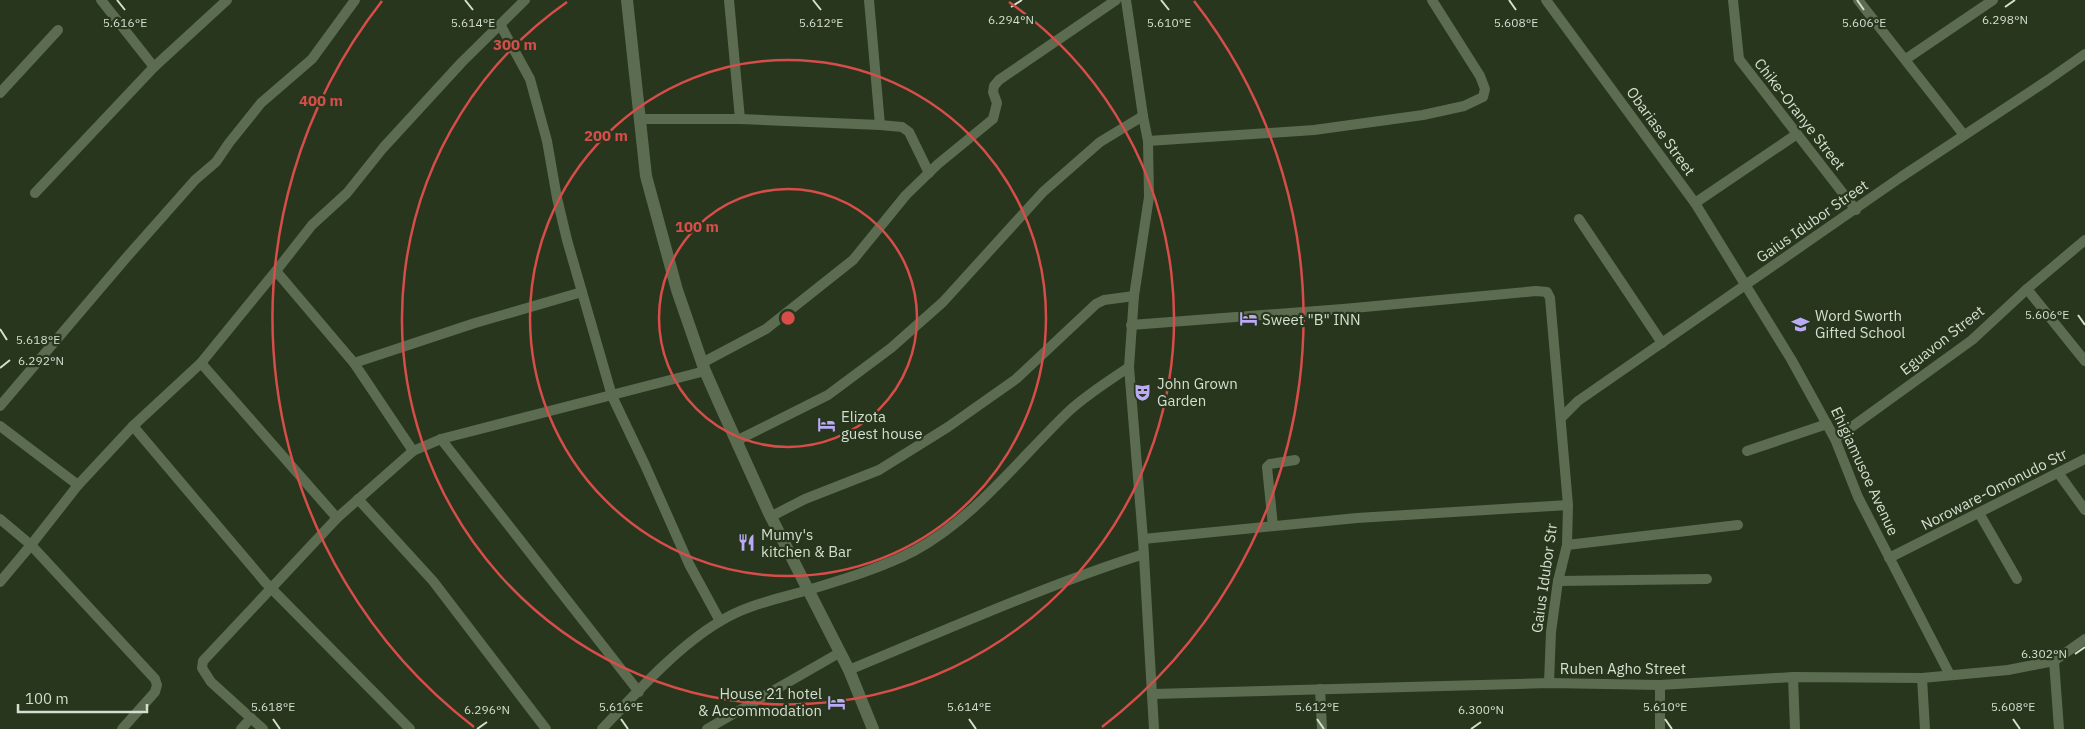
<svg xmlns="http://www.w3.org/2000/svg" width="2085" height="729" font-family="'IBM Plex Sans',sans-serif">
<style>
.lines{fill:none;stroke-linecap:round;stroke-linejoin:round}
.minor{stroke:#5b6c50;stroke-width:10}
.tertiary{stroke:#5b6c50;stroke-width:12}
.ticks{fill:none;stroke:#d5dfcf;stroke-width:2}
.ring{fill:none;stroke:#d64d49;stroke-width:2.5}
.labels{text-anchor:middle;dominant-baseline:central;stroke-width:4.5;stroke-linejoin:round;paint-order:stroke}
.street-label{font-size:15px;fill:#d5dfcf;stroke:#27361d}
.poi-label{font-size:15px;fill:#d5dfcf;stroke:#27361d;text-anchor:start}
.ticks-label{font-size:12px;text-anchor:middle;fill:#d5dfcf;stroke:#27361d;stroke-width:4.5;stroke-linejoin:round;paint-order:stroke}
.centre{fill:#d64d49;stroke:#27361d;stroke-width:2.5}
.ring-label{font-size:15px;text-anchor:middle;font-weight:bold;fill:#d64d49;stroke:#27361d;stroke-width:4.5;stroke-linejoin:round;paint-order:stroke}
</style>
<rect width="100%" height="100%" fill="#27361d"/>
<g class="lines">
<g class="minor">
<path d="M101,0L154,67"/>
<path d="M729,0L740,119"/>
<path d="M869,0L880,125"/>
<path d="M1126,0L1143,116L1148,141L1149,197L1134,296L1129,367L1143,539L1154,729"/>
<path d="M1546,0L1695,203L1791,359L1835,439L1858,497L1950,675"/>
<path d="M1733,0L1739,59L1856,210"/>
<path d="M1858,0L1964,135"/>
<path d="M501,26L530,79L547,141L557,198L567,240L612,396L645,465L689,564L720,621"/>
<path d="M1906,59L1993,0"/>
<path d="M0,93L58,30"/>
<path d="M639,119H740L880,125L902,127L909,132L929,173"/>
<path d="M1148,141L1314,130L1423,115L1464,106L1483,97L1485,89L1480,76L1432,0"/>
<path d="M35,193L154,67L227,0"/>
<path d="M1695,203L1797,134"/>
<path d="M1579,219L1662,343"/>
<path d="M2027,289L2085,361"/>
<path d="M1131,325L1343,309L1536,291L1547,292L1550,298L1568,505L1567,545L1558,581L1551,632L1549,683"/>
<path d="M201,363L337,518"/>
<path d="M354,363L475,323L582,292"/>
<path d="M702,363L766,329L853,260L906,195L938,164L993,119L997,103L993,92L994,86L999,80L1116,0"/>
<path d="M0,406L126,258L195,180L216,162L229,143L261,103L312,59L355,0"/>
<path d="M1561,418L1578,401L1901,177L2048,80L2085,54"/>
<path d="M0,426L78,485"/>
<path d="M133,426L265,582L410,729"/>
<path d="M441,439L639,692"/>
<path d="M1835,439L1972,340L2027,289L2085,240"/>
<path d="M736,441L828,395L891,348L943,302L1043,192L1100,142L1143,116"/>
<path d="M413,451L354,363L276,271L312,225L347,193L383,148L462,62L525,0"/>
<path d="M1747,451L1827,424"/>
<path d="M2059,474L2085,510"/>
<path d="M358,499L433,581L546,729"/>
<path d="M1979,513L2017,579"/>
<path d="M770,517L805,499L879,470L948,427L1016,379L1096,304L1104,300L1134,296"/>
<path d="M0,519L31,545L155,679L157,685L155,692L122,729"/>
<path d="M1273,526L1267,467L1270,464L1295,460"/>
<path d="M1143,539L1357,518L1568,505"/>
<path d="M1567,545L1738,525"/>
<path d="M1889,558L2085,459"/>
<path d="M1558,581L1707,579"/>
<path d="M0,582L31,545L78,485L133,426L201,363L276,271"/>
<path d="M2054,661L2059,729"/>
<path d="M849,670C946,630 1044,586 1144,554"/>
<path d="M1793,677L1795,729"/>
<path d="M1922,678L1925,729"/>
<path d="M1660,685V729"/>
<path d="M1320,689L1322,729"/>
<path d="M1153,694L1549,683L1660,685L1793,677L1922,678L2008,670L2054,661L2085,639"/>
<path d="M241,729L251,718"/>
<path d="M263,729L211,682L202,668L203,661L337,518L413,451L441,439L705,371"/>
<path d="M602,729C636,693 677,647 719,622C745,605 778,599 808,590C841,580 884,567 914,551C975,518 1019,459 1068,412C1086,395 1109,381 1129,367"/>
<path d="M707,729L839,653"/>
</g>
<path class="tertiary" d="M627,0L646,176L677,290L705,371L720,405L769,513L849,670L873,729"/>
</g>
<path class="ticks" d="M117,0L125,10M465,0L473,10M813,0L821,10M1161,0L1169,10M1509,0L1516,10M1857,0L1864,10M1011,7L1022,0M2005,7L2015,0M2078,315L2085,325M0,329L7,340M0,368L10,360M2075,654L2085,647M273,719L280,729M621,719L628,729M969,719L976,729M1317,719L1324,729M1665,719L1672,729M2013,719L2020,729M477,729L487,722M1471,729L1481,722"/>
<g class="ring">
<circle cx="788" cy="318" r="129"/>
<circle cx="788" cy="318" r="258"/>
<path d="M1009 2A386 386 0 1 1 567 2"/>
<path d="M474 727A515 515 0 0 1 382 1M1194 1A515 515 0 0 1 1102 727"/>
</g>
<defs>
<symbol id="hotel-bare" viewBox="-9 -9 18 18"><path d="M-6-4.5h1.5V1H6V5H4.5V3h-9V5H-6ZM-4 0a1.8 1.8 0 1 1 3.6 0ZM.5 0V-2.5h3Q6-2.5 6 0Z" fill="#bbaaf6" stroke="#27361d" stroke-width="2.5" paint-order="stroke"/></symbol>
<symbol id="school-bare" viewBox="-9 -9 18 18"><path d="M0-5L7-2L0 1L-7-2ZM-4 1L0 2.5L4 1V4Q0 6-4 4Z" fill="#bbaaf6" stroke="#27361d" stroke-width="2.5" paint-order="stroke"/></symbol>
<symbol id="theatre-bare" viewBox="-9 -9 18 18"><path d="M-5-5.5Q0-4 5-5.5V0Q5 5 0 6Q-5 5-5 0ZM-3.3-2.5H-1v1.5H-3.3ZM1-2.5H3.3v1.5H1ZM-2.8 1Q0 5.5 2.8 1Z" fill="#bbaaf6" stroke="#27361d" stroke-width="2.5" paint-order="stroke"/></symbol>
<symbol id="restaurant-bare" viewBox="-9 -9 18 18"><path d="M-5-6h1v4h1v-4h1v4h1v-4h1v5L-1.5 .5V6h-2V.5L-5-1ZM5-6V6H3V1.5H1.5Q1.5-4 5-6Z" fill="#bbaaf6" stroke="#27361d" stroke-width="2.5" paint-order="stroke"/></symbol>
</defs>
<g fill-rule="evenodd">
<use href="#hotel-bare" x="1236" y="306" width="25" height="25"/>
<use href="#school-bare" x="1788" y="312" width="25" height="25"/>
<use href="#theatre-bare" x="1130" y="380" width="25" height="25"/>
<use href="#hotel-bare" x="814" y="412" width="25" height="25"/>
<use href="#restaurant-bare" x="734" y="530" width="25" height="25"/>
<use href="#hotel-bare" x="824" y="690" width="25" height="25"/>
</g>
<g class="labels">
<g class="street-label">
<text transform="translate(1800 114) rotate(52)">Chike-Oranye Street</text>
<text transform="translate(1661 131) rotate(54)">Obariase Street</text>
<text transform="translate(1812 221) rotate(-35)">Gaius Idubor Street</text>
<text transform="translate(1942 340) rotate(-38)">Eguavon Street</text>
<text transform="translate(1865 471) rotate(65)">Ehigiamusoe Avenue</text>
<text transform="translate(1994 489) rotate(-27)">Noroware-Omonudo Str</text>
<text transform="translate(1544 578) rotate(-82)">Gaius Idubor Str</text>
<text x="1623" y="668">Ruben Agho Street</text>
</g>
<g class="poi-label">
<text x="1815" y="315">Word Sworth<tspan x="1815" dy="17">Gifted School</tspan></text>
<text x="1262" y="319">Sweet "B" INN</text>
<text x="1157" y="383">John Grown<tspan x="1157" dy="17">Garden</tspan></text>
<text x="841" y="416">Elizota<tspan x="841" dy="17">guest house</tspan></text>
<text x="761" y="534">Mumy's<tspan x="761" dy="17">kitchen &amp; Bar</tspan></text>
<text x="822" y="693" text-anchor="end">House 21 hotel<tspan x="822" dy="17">&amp; Accommodation</tspan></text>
</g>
</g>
<g class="ticks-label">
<text x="1011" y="24">6.294°N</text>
<text x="2005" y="24">6.298°N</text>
<text x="125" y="27">5.616°E</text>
<text x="473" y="27">5.614°E</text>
<text x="821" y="27">5.612°E</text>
<text x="1169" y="27">5.610°E</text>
<text x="1516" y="27">5.608°E</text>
<text x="1864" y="27">5.606°E</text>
<text x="2047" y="319">5.606°E</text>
<text x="38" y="344">5.618°E</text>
<text x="41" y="365">6.292°N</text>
<text x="2044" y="658">6.302°N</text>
<text x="273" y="711">5.618°E</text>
<text x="621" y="711">5.616°E</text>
<text x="969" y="711">5.614°E</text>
<text x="1317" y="711">5.612°E</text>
<text x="1665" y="711">5.610°E</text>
<text x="2013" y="711">5.608°E</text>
<text x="487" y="714">6.296°N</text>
<text x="1481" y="714">6.300°N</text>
</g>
<circle cx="788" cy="318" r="8" class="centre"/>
<g class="ring-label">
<text x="515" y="50">300 m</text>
<text x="321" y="106">400 m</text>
<text x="606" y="141">200 m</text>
<text x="697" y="232">100 m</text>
</g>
<path d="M18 704v8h129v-8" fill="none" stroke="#d5dfcf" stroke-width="2.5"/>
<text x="25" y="704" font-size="15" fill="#d5dfcf" stroke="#27361d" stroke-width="4" paint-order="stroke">100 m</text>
</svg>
